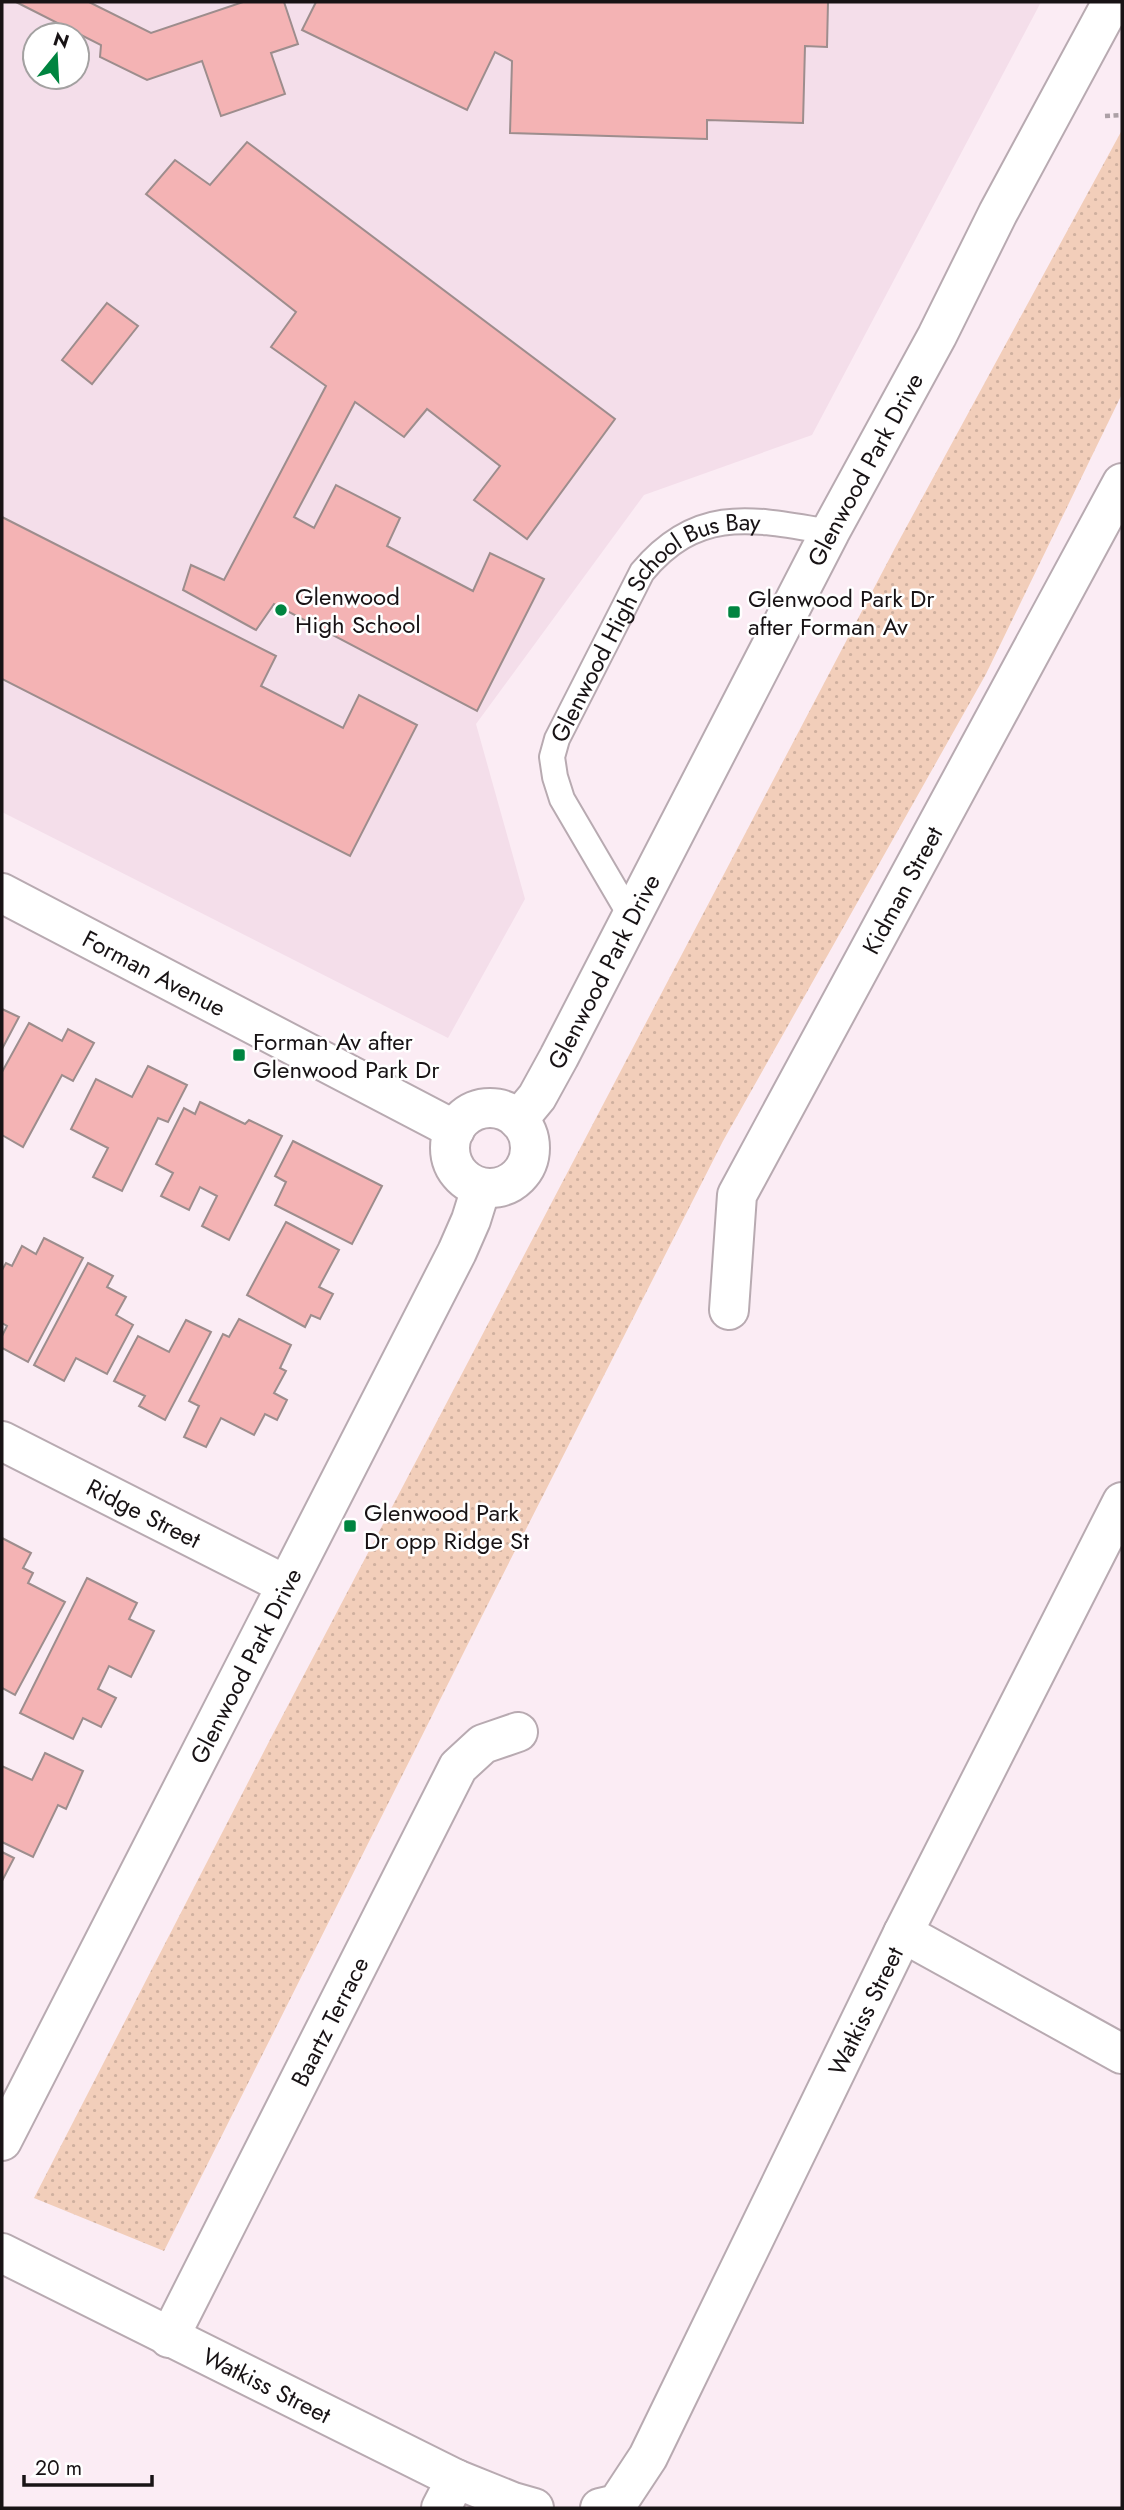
<svg xmlns="http://www.w3.org/2000/svg" width="1124" height="2510" font-family="Jost,sans-serif">
<style>
.built{fill:#f4deea;fill-rule:evenodd}
.park{fill:url(#park-dots)}
.building{fill:#f4b3b4;stroke:#9d8d8d;stroke-width:2}
.lines{fill:none;stroke-linecap:round;stroke-linejoin:round}
.service-casing{stroke:#b8aab1;stroke-width:28}
.minor-casing{stroke:#b8aab1;stroke-width:42}
.tertiary-casing{stroke:#b8aab1;stroke-width:42}
.path{stroke:#aca0a6;stroke-width:4.5;stroke-dasharray:5 3.5;stroke-linecap:butt}
.service{stroke:#fff;stroke-width:24}
.minor{stroke:#fff;stroke-width:38}
.tertiary{stroke:#fff;stroke-width:38}
.poi-dot{fill:#008440;stroke:#fff;stroke-width:2.5}
.labels{text-anchor:middle;dominant-baseline:central;stroke-width:5;stroke-linejoin:round;paint-order:stroke}
.street-label{font-size:24px;fill:#181315;stroke:#fff}
.poi-label{font-size:24px;fill:#181315;stroke:#fff;text-anchor:start}
</style>
<defs>
<pattern id="park-dots" width="8" height="8" patternUnits="userSpaceOnUse" patternTransform="scale(1.75)"><rect width="8" height="8" fill="#f2ceba"/><path d="M2 2h.1M6 6h.1" fill="none" stroke="#cfb09f" stroke-width="1.8" stroke-linecap="round"/></pattern>
</defs>
<rect width="100%" height="100%" fill="#fbecf4"/>
<path class="built" d="M2,2H1041L812,435L644,495L476,724L525,899L448,1038L2,812ZM35,35H77V77H35Z"/>
<path class="park" d="M1122,130V394L986,674L723,1141L488,1604L164,2251L34,2198L274,1732L895,548Z"/>
<g class="building">
<path d="M16,2H89L151,33L243,2H284L298,44L271,53L285,94L221,116L202,61L147,80L100,57L101,45Z"/>
<path d="M316,2H828L827,47L805,46L803,123L707,120V139L510,133L512,61L495,52L467,110L302,30Z"/>
<path d="M247,142L615,419L527,539L474,500L500,466L427,409L404,437L355,402L294,517L314,528L336,485L400,518L387,546L473,591L490,553L544,579L477,711L274,604L256,630L183,590L191,565L224,580L326,386L271,347L296,312L146,194L175,160L210,185Z"/>
<path d="M107,303L138,326L92,384L62,360Z"/>
<path d="M2,517L276,656L261,686L343,728L359,695L417,725L350,856L2,679Z"/>
<path d="M2,1009L19,1017L2,1049Z"/>
<path d="M29,1023L62,1041L68,1029L94,1043L73,1081L62,1075L23,1147L2,1135V1072Z"/>
<path d="M148,1066L187,1085L168,1122L158,1118L122,1191L93,1177L108,1148L71,1129L96,1079L132,1097Z"/>
<path d="M200,1102L245,1124L249,1120L282,1136L229,1240L202,1226L217,1196L200,1187L189,1210L161,1196L173,1173L156,1164L184,1108L195,1114Z"/>
<path d="M293,1141L382,1186L352,1244L275,1205L286,1182L275,1176Z"/>
<path d="M286,1222L339,1250L319,1287L333,1294L320,1319L311,1315L305,1327L247,1295Z"/>
<path d="M44,1238L83,1258L28,1362L2,1348V1336L7,1326L2,1323V1270L6,1263L12,1266L22,1246L36,1254Z"/>
<path d="M88,1263L113,1276L107,1287L126,1297L116,1315L133,1325L107,1374L76,1358L64,1381L34,1365Z"/>
<path d="M239,1319L291,1345L280,1368L286,1371L274,1393L287,1400L277,1420L265,1414L254,1435L221,1418L206,1447L184,1437L199,1406L189,1401L223,1334L229,1337Z"/>
<path d="M186,1320L211,1332L165,1420L139,1406L145,1396L114,1381L138,1336L169,1352Z"/>
<path d="M2,1538L31,1553L23,1568L33,1573L28,1583L65,1602L15,1695L2,1688Z"/>
<path d="M87,1578L137,1603L129,1619L154,1631L131,1677L109,1666L98,1689L116,1698L101,1727L83,1718L73,1739L20,1713Z"/>
<path d="M45,1753L83,1771L66,1809L58,1805L33,1857L2,1842V1766L32,1780Z"/>
<path d="M2,1852L14,1858L2,1881Z"/>
</g>
<g class="lines">
<defs>
<g id="service">
<path id="s1" d="M630,915L562,799L555,777L552,757L557,739L642,572C698,505 753,519 830,532"/>
</g>
<g id="minor">
<path id="s2" d="M729,1310L737,1195L1122,483"/>
<path id="s3" d="M2,1441L286,1585"/>
<path d="M903,1933L1122,2054"/>
<path id="s4" d="M2,2253L456,2479L513,2502L534,2508"/>
<path id="s5" d="M169,2338L458,1767L483,1744L518,1732"/>
<path d="M441,2508L456,2479"/>
<path id="s6" d="M600,2508L617,2504L648,2457L903,1933L1122,1502"/>
</g>
<g id="tertiary">
<path id="s7" d="M2,893L455,1130"/>
<circle cx="490" cy="1148" r="40"/>
<path id="s8" d="M518,1120L537,1097L559,1057L830,532L937,336L998,213L1112,2"/>
<path id="s9" d="M2,2141L457,1252L471,1220L481,1188"/>
</g>
</defs>
<use href="#service" class="service-casing"/>
<use href="#minor" class="minor-casing"/>
<use href="#tertiary" class="tertiary-casing"/>
<path class="path" d="M1105,116L1122,115"/>
<use href="#service" class="service"/>
<use href="#minor" class="minor"/>
<use href="#tertiary" class="tertiary"/>
</g>
<g class="poi-dot">
<circle cx="281" cy="610" r="7"/>
<rect x="727" y="605" width="14" height="14" rx="3.5"/>
<rect x="232" y="1048" width="14" height="14" rx="3.5"/>
<rect x="343" y="1519" width="14" height="14" rx="3.5"/>
</g>
<g class="labels">
<g class="street-label">
<text stroke="none"><textPath href="#s8" startOffset="738">Glenwood Park Drive</textPath></text>
<text stroke="none"><textPath href="#s1" startOffset="357">Glenwood High School Bus Bay</textPath></text>
<text stroke="none"><textPath href="#s2" startOffset="462">Kidman Street</textPath></text>
<text stroke="none"><textPath href="#s8" startOffset="172">Glenwood Park Drive</textPath></text>
<text stroke="none"><textPath href="#s7" startOffset="172">Forman Avenue</textPath></text>
<text stroke="none"><textPath href="#s3" startOffset="159">Ridge Street</textPath></text>
<text stroke="none"><textPath href="#s9" startOffset="534">Glenwood Park Drive</textPath></text>
<text stroke="none"><textPath href="#s6" startOffset="570">Watkiss Street</textPath></text>
<text stroke="none"><textPath href="#s5" startOffset="355">Baartz Terrace</textPath></text>
<text stroke="none"><textPath href="#s4" startOffset="296">Watkiss Street</textPath></text>
</g>
<g class="poi-label">
<text x="295" y="596">Glenwood<tspan x="295" dy="28">High School</tspan></text>
<text x="748" y="598">Glenwood Park Dr<tspan x="748" dy="28">after Forman Av</tspan></text>
<text x="253" y="1041">Forman Av after<tspan x="253" dy="28">Glenwood Park Dr</tspan></text>
<text x="364" y="1512">Glenwood Park<tspan x="364" dy="28">Dr opp Ridge St</tspan></text>
</g>
</g>
<rect width="1124" height="2510" fill="none" stroke="#181315" stroke-width="7"/>
<g transform="translate(56 56) rotate(18)"><circle r="33" fill="#ffffff" stroke="#a3a1a1" stroke-width="2"/>
<path d="M0-5L12 26L0 18L-12 26Z" fill="#008440"/>
<text y="-10" font-size="19" font-weight="bold" text-anchor="middle" fill="#181315">N</text>
</g>
<path d="M24 2475v10h128v-10" fill="none" stroke="#181315" stroke-width="3.5"/>
<text x="35" y="2475" font-size="21" fill="#181315" stroke="#ffffff" stroke-width="5" paint-order="stroke">20 m</text>
</svg>
